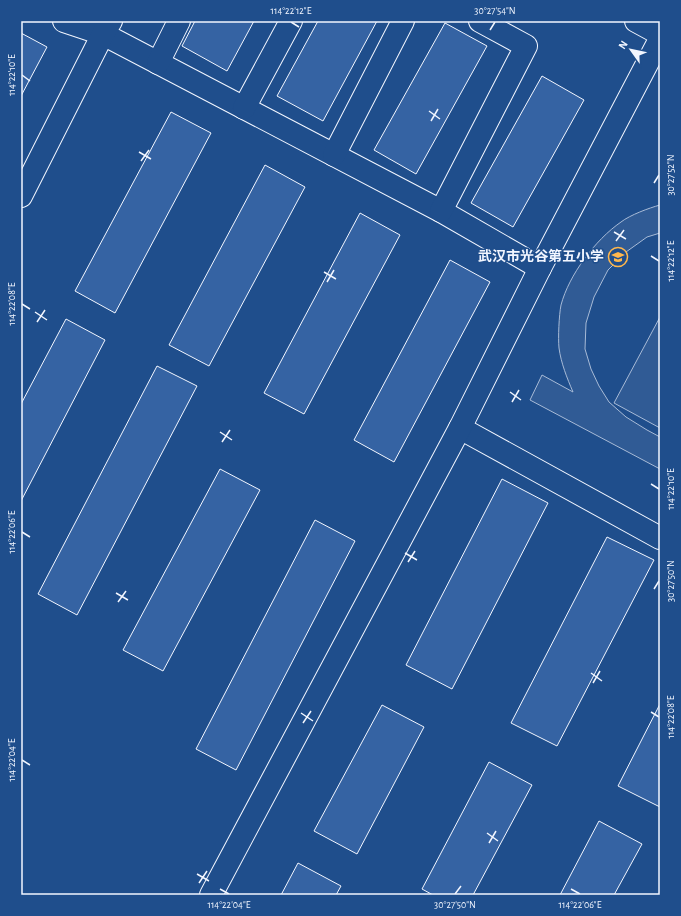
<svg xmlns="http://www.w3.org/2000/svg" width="681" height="916" font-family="'Alegreya Sans','Noto Sans SC',sans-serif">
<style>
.green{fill:#305b95;stroke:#a8bbd7}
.building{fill:#3563a3;stroke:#f2f6ff}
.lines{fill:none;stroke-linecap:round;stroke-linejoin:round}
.minor-casing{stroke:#f2f6ff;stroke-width:24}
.minor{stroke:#1f4e8c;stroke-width:22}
.ticks{fill:none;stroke:#f2f6ff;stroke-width:1.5}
.labels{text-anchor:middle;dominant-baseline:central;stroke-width:3;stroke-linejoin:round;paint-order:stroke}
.poi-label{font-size:14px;font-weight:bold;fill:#f2f6ff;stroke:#1f4e8c;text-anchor:end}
.neatline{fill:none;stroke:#f2f6ff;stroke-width:1.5}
.ticks-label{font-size:10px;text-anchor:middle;fill:#f2f6ff}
</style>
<rect width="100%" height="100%" fill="#1f4e8c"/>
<g class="green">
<path d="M660,205V233L647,237L626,252L608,270L594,297L586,323L585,349L591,369L599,386L609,402L626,417L647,430L660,437V469L530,400L542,375L573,392C567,378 561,363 559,348C558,338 559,315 561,305C569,275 595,240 621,222C630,215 649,208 660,205Z"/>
<path d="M660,317V428L614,403Z"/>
</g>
<g class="building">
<path d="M195,21H254L227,71L182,46Z"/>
<path d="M318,21H377L323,121L277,96Z"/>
<path d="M445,23L487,46L416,174L374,150Z"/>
<path d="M21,33L47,47L21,96Z"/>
<path d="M542,76L584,100L513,227L471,203Z"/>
<path d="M171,112L211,133L115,313L75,291Z"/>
<path d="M265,165L305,187L209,366L169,345Z"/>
<path d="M360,213L400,235L304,414L264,393Z"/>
<path d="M450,260L490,282L394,462L354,440Z"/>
<path d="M66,319L105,340L21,501V404Z"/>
<path d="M157,366L197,386L77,615L38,594Z"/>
<path d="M220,469L260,490L163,671L123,650Z"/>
<path d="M502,479L548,503L452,689L406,665Z"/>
<path d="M315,520L355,541L236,770L196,749Z"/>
<path d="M607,537L654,560L557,746L511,723Z"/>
<path d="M660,704V807L618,786Z"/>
<path d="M382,705L424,727L357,854L314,831Z"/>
<path d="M489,762L532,785L473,895H433L422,889Z"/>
<path d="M599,821L642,844L614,895H560Z"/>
<path d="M298,863L341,886L336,895H281Z"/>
</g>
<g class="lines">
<defs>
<g id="minor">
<path d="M64,21L103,34L441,211L540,268"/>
<path d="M636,21L660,34"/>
<path d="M158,63L179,21"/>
<path d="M244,108L291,21"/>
<path d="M334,155L403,21"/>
<path d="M21,196L103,34L111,21"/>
<path d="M441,211L526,46L480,21"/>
<path d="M460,428L660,538"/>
<path d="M211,895L460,428L540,268L660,39"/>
</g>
</defs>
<use href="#minor" class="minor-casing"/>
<use href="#minor" class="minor"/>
</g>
<path class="ticks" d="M291,22L299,27M490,30L495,22M22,75L30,81M429,111L440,119M431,121L438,109M139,152L151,159M141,161L149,150M654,183L659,175M614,232L626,239M616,241L624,230M651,256L659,261M324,272L336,279M327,282L334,270M22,304L30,309M35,312L47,320M37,322L45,310M510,392L521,400M512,402L519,390M220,432L232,440M222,442L230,430M651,484L659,489M22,532L30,537M405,553L417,560M408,562L415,551M654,589L659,581M116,593L128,600M118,602L126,591M591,673L602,681M593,683L600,671M651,712L659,717M301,713L313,721M303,723L311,711M22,760L30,765M487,833L498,841M489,843L496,831M197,874L209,881M199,883L207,871M220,889L229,894M571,889L580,894M455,894L461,886"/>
<defs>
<symbol id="school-ring" viewBox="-11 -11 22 22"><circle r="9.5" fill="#1f4e8c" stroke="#ffb74d" stroke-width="1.5"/><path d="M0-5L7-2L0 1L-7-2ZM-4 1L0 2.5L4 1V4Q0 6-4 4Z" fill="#ffb74d"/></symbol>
</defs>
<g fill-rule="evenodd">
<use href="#school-ring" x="607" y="246" width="22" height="22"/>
</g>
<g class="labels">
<g class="poi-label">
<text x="604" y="257">武汉市光谷第五小学</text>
</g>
</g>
<rect width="681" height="916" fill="none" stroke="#1f4e8c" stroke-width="44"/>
<g transform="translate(631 50) rotate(303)" stroke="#1f4e8c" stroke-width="3" paint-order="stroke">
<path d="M0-3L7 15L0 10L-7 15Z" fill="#f2f6ff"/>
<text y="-6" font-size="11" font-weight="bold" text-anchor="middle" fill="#f2f6ff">N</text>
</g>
<rect x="22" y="22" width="637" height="872" class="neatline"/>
<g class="ticks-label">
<text x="291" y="14">114°22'12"E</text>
<text x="495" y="14">30°27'54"N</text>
<text transform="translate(11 75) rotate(-90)" y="4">114°22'10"E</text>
<text transform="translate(670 175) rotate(-90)" y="4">30°27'52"N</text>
<text transform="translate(670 261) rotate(-90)" y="4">114°22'12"E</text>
<text transform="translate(11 304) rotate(-90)" y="4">114°22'08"E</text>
<text transform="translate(670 489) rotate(-90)" y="4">114°22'10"E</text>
<text transform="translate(11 532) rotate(-90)" y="4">114°22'06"E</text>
<text transform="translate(670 581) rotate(-90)" y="4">30°27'50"N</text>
<text transform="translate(670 717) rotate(-90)" y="4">114°22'08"E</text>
<text transform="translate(11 760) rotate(-90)" y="4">114°22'04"E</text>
<text x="229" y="908">114°22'04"E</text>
<text x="455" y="908">30°27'50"N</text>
<text x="580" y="908">114°22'06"E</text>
</g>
</svg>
